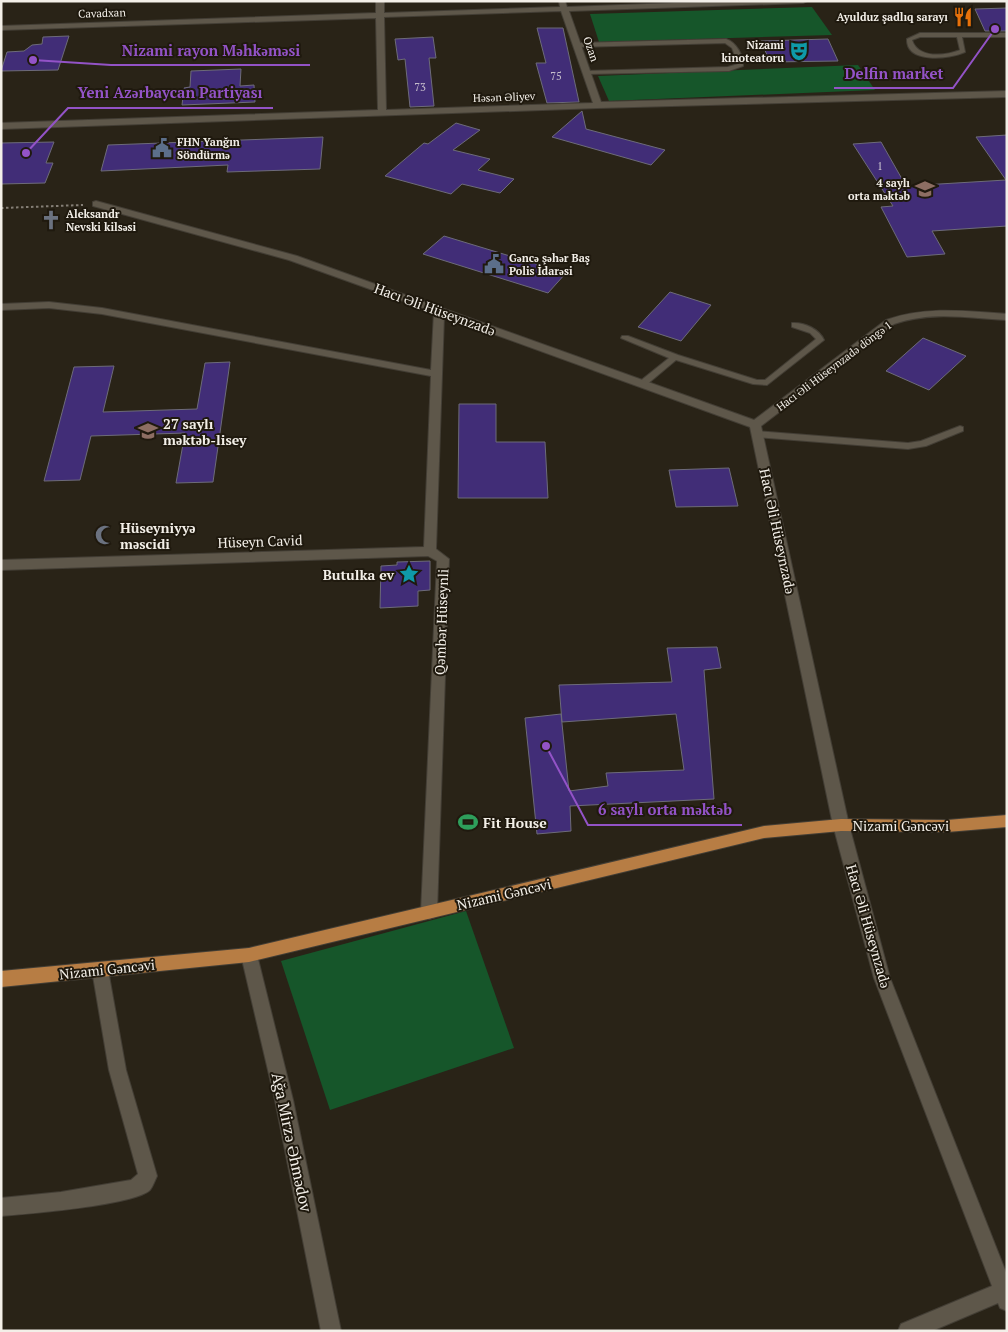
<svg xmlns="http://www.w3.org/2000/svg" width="1008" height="1332" font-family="'PT Serif',serif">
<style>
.forest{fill:#16562a}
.building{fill:#412d77;stroke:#6d6b79}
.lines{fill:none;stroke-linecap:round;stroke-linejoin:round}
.service-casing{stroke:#433e35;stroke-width:2}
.minor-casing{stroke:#433e35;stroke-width:2}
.primary-casing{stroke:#433e35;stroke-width:2}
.path{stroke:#847e75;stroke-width:2;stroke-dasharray:2.5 2.5;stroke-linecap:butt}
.service{fill:#5e574a;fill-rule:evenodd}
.minor{fill:#5e574a;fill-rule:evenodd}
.primary{fill:#b77d44;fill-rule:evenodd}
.labels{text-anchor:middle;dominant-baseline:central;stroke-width:4;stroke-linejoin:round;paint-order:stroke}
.far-street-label{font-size:11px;fill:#f3efe8;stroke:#1f190e}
.far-poi-label{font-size:11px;font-weight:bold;fill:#f3efe8;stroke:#1f190e;text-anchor:end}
.number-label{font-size:11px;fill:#c6becc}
.street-label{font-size:14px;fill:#f3efe8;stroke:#1f190e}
.poi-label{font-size:14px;font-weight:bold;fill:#f3efe8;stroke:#1f190e;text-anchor:start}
.near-street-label{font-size:16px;fill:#f3efe8;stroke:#1f190e}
.leader{fill:none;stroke:#9353c7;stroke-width:2}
.callout-dot{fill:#9353c7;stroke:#1f190e;stroke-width:2}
.callout-label{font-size:15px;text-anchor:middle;font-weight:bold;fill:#9353c7;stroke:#1f190e;stroke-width:4;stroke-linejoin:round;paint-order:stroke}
</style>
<rect width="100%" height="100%" fill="#292317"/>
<g class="forest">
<path d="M812,7L832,35L599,42L590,14Z"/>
<path d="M858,65L875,90L609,101L598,76Z"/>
<path d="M466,911L514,1048L330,1110L281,961Z"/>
</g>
<g class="building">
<path d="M1007,8V31H985L975,9Z"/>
<path d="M537,28H563L579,102L547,103L536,63H546Z"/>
<path d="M69,36L58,70L1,71L7,52L24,51L32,45L42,44L43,37Z"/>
<path d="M433,37L436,58H429L434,106L410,107L405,59L398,60L395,39Z"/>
<path d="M828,39L838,61L770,62L761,41Z"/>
<path d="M241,69L240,86L254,85L255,102L182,105L184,88L190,87L191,71Z"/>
<path d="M582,111L586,129L665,150L651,165L552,137Z"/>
<path d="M456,123L480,130L453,150L490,159L478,170L514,179L500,193L462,184L451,194L385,176L424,143L428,144Z"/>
<path d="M1007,135V226L932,231L945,254L907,257L881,207L893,206L853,144L881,142L906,186L1006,180L976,137Z"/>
<path d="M323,137L320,169L227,172L228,165L101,171L108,145Z"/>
<path d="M54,142L46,163H53L45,183L1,184V143Z"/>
<path d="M444,236L566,273L548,293L423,254Z"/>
<path d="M670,292L711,305L681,341L638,327Z"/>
<path d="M923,338L966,356L929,390L886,371Z"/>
<path d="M230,362L213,482L176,483L185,433L91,436L80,480L44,481L74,367L114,366L103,412L197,409L205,363Z"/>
<path d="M459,404H496V442H545L548,498H458Z"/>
<path d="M729,468L738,506L676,507L669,470Z"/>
<path d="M430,561V590L418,591V606L380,608L381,566L397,565V562Z"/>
<path d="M717,647L721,668L704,670L714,799L570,806L571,831L537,834L525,718L561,714L569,791L608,786L606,773L684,770L676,714L562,722L559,685L672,682L667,648Z"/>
</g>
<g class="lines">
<defs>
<g id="service">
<path d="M920,33H1007V37H962L965,52C950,59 906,64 907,39ZM920,37H957L960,50C945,56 918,59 912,40Z"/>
<path d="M726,39C737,43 743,55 743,66L729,71L587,74L584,72L585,71L728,67L738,64L732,48L725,43L577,47L574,45L577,43Z"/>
<path d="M792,323C804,322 819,329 824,340L767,385L753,384L676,360L645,386H639V382L669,358L621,338L622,336H628L678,355L757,380H765L816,339L810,333L792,327Z"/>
<path d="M960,426L963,427V431L926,446L908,449L757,437L753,434L757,431L908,443L921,441Z"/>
</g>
<g id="minor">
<path d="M376,1H384V13L560,7L559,1H565L567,7L727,1H807L803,3L569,11L601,102L1007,91V97L598,108L1,129V123L378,110L376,18L1,30V26L376,13ZM561,11L593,103L386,110L384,17Z"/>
<path d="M96,201L297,256L754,420L886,320C926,306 965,311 1007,314V320C969,318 931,311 894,324L761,426L849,825L890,978L1007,1275V1311L1000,1308L998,1303L932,1331H898L901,1324L992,1286L874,978L833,825L750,427L444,316L436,549L449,559L437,912L435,917L429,919L423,917L421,912L437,561L428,556L1,570V560L424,547L431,376L102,314L49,308L1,310V304L49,302L102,308L431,370L434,312L289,260L93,206V202Z"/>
<path d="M249,948L255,950L257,955L293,1100L341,1331H321L275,1100L241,955L243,950Z"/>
<path d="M100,963L106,965L108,970L126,1070L157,1176C155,1180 153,1186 150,1190C135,1205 27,1214 1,1216V1198L61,1192L131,1180L138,1174L109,1070L92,970L94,965Z"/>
</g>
<path id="primary" d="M1007,815V827L947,832L841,831L764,838L249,962L1,987V971L249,948L764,826L841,819L947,820Z"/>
</defs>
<use href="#service" class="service-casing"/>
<use href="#minor" class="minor-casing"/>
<use href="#primary" class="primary-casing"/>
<path class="path" d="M1,208L83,205"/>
<use href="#service" class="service"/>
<use href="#minor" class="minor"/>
<use href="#primary" class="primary"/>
</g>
<defs>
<symbol id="restaurant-bare" viewBox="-9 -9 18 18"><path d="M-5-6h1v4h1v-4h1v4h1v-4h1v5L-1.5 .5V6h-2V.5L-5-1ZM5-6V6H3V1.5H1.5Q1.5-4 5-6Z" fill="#e8710a" stroke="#1f190e" stroke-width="2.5" paint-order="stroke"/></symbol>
<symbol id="theatre-bare" viewBox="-9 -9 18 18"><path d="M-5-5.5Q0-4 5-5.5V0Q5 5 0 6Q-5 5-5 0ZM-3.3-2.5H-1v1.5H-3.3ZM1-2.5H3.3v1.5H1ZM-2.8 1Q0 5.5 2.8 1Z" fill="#0f9aa8" stroke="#1f190e" stroke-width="2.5" paint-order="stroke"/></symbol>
<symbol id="civic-bare" viewBox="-9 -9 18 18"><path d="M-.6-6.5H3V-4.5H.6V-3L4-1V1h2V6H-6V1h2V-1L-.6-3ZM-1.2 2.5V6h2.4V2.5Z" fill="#5c6f8a" stroke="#1f190e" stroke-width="2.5" paint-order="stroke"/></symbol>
<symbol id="school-bare" viewBox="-9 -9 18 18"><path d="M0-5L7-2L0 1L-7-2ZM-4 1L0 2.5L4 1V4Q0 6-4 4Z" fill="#8d6e63" stroke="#1f190e" stroke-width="2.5" paint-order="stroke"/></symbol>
<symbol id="church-bare" viewBox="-9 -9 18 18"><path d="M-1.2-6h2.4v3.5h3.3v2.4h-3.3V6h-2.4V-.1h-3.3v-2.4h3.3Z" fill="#6b7280" stroke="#1f190e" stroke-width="2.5" paint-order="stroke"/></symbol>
<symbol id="mosque-bare" viewBox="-9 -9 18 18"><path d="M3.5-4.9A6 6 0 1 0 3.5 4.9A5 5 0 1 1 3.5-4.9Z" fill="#6b7280" stroke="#1f190e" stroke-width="2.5" paint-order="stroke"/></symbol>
<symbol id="sight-bare" viewBox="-9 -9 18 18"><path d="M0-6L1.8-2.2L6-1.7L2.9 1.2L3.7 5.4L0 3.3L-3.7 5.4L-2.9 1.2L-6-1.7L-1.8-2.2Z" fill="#0f9aa8" stroke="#1f190e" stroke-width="2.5" paint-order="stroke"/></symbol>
<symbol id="stadium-bare" viewBox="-9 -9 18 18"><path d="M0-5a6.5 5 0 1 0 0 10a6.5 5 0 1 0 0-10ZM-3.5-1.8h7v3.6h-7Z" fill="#2e9e5b" stroke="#1f190e" stroke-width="2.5" paint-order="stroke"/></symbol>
</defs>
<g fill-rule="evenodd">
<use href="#restaurant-bare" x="949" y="3" width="28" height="28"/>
<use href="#theatre-bare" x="785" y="37" width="28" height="28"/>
<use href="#civic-bare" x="148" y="134" width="28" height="28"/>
<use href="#school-bare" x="911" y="175" width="28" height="28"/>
<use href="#church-bare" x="37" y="206" width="28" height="28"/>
<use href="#civic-bare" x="480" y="250" width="28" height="28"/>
<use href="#school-bare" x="134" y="417" width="28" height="28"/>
<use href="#mosque-bare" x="91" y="521" width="28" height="28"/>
<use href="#sight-bare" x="395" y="560" width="28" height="28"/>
<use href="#stadium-bare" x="454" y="808" width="28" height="28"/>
</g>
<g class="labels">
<g class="far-street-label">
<text transform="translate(102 13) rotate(-2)">Cavadxan</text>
<text transform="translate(591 49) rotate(71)">Ozan</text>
<text transform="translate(504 97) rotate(-2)">Həsən Əliyev</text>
<text transform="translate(834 366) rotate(-37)">Hacı Əli Hüseynzadə döngə 1</text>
</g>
<g class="far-poi-label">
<text x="948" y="17">Ayulduz şadlıq sarayı</text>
<text x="784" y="45">Nizami<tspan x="784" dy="13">kinoteatoru</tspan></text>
<text x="177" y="142" text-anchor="start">FHN Yanğın<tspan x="177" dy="13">Söndürmə</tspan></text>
<text x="910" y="183">4 saylı<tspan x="910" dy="13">orta məktəb</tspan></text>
<text x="66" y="214" text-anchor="start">Aleksandr<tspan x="66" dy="13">Nevski kilsəsi</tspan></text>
<text x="509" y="258" text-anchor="start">Gəncə şəhər Baş<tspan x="509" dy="13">Polis İdarəsi</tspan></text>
</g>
<g class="number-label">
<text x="556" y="76">75</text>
<text x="420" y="87">73</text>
<text x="880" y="166">1</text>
</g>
<g class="street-label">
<text transform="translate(435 309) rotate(20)">Hacı Əli Hüseynzadə</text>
<text transform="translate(778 531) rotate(78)">Hacı Əli Hüseynzadə</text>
<text transform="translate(260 541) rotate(-2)">Hüseyn Cavid</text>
<text transform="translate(441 622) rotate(-88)">Qəmbər Hüseynli</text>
<text x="901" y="825">Nizami Gəncəvi</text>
<text transform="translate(504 894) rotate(-13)">Nizami Gəncəvi</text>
<text transform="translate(869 926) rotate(74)">Hacı Əli Hüseynzadə</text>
<text transform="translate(107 969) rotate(-6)">Nizami Gəncəvi</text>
</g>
<g class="poi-label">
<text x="163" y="423">27 saylı<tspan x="163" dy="16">məktəb-lisey</tspan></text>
<text x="120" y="527">Hüseyniyyə<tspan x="120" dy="16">məscidi</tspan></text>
<text x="394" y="574" text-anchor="end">Butulka ev</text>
<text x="483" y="822">Fit House</text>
</g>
<g class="near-street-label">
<text transform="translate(292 1142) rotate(78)">Ağa Mirzə Əhmədov</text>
</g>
</g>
<path class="leader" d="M33 60L111 65H310M995 29L953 88H834M26 153L68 108H273M546 746L588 825H742"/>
<g class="callout-dot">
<circle cx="33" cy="60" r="5"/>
<circle cx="995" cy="29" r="5"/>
<circle cx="26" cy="153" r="5"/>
<circle cx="546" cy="746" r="5"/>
</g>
<g class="callout-label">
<text x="211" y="56">Nizami rayon Məhkəməsi</text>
<text x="894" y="79">Delfin market</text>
<text x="170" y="98">Yeni Azərbaycan Partiyası</text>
<text x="665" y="815">6 saylı orta məktəb</text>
</g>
<rect width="1008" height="1332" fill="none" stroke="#f3efe8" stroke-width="5"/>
</svg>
